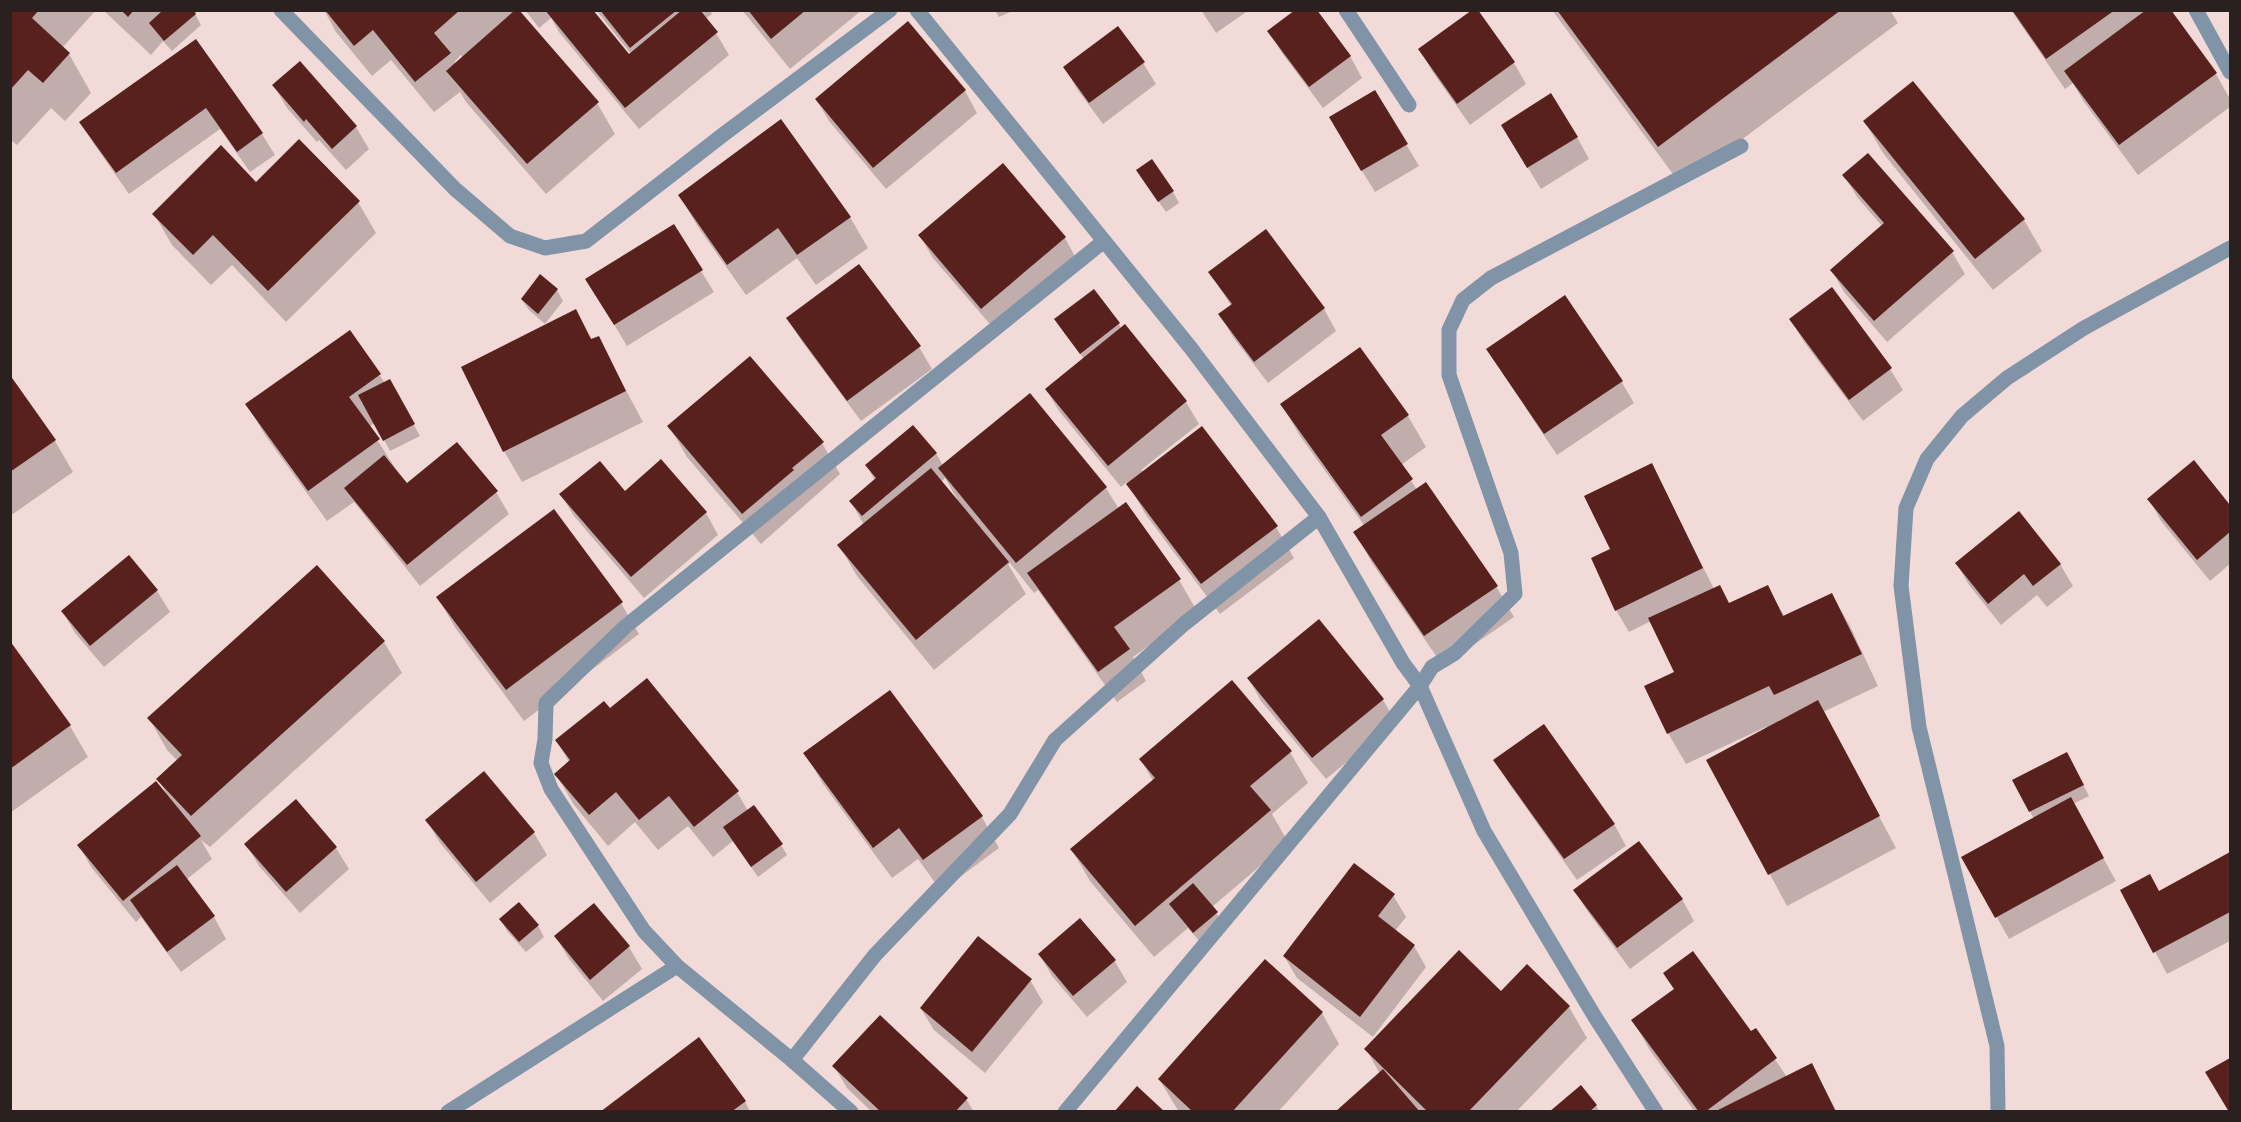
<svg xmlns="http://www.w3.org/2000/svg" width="2241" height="1122" font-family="Karla,sans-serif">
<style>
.shadow{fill:#0003;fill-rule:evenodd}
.building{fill:#58211e}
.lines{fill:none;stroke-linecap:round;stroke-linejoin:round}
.street{stroke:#8093a7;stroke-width:15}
</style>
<rect width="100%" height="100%" fill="#f2dad8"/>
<g class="shadow">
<path d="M10,10H96L62,48L69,54L91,93L65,121L51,108L17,145L10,139Z"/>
<path d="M103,10H158L161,15L195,14L201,25L172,51L163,41L151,55Z"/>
<path d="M324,10H517L597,103L615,134L546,194L466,102L460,92L434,112L391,60L372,76L336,32ZM461,55L463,58L455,65V61Z"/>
<path d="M525,10H591L628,56L631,54L596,10H710L712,14L705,19L716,33L729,55L639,129L559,32L551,18L539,28Z"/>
<path d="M742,10H862L790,69Z"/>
<path d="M995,10H1015L999,17Z"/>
<path d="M1201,10H1249L1216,33Z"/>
<path d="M1552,10H1890L1898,23L1681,185Z"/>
<path d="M2011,10H2176L2172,14L2216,74L2230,99V107L2138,175L2084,102L2073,83L2065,89Z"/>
<path d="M1269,31L1350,56L1362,78L1323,108L1282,53Z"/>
<path d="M196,41L262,134L275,155L250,172L220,129L129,194L94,144L81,122Z"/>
<path d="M1420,49L1514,63L1526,84L1470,125L1432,71Z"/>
<path d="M300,63L356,127L369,149L346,170L319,140L317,142L287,108L274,86Z"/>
<path d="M1143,63L1156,84L1103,124L1077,89L1065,68Z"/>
<path d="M965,91L977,113L886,189L829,121L816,99Z"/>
<path d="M1865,122L2024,220L2042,251L1993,290L1883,153Z"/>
<path d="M1577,137L1589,159L1541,189L1515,147Z"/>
<path d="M1343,140L1406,144L1419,166L1375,192Z"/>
<path d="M1844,175L1952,252L1965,274L1887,342L1844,292L1832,271L1882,226L1857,197Z"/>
<path d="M1144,181L1173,192L1179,203L1166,212Z"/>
<path d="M256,184L358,202L376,233L286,322L232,265L211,285L172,245L154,214Z"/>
<path d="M680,196L850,217L868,248L816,285L797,258L746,295L698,227Z"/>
<path d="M1266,231L1324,309L1336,331L1268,383L1233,337L1220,315L1232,307L1210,273Z"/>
<path d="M920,235L1065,238L1077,260L995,330L932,257Z"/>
<path d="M859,266L919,347L932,369L861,421L801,340L788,319Z"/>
<path d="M701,271L714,292L627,346L600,301Z"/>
<path d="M557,290L563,301L545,324L529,310L522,300Z"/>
<path d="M575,311L592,340L598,338L643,422L522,482L504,451Z"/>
<path d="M1791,320L1890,369L1903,390L1863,421L1804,342Z"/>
<path d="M1119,324L1121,329L1125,326L1186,402L1199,424L1141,470L1276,527L1294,558L1220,614L1146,515L1127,482L1121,487L1059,411L1046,389L1084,359L1062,330Z"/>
<path d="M349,332L385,383L390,381L420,436L390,451L375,423L369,427L406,485L496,492L509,514L420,586L354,502L327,521L265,435L247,404Z"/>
<path d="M1360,349L1408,416L1426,447L1401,465L1417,490L1496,586L1514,617L1443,666L1372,563L1355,532L1364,525L1300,436L1282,405Z"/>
<path d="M1501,371L1621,381L1634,403L1557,455Z"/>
<path d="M10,377L55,441L73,472L10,516Z"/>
<path d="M669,426L822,443L840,474L761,544L687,457Z"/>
<path d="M936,453L943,466L1106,488L1119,509L1179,580L1197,611L1133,657L1146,681L1117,702L1038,590L1034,593L1010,563L1008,564L1026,594L934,670L857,576L839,545L864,525L851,502L875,481L867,466ZM945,478L957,499L956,500L941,482Z"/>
<path d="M661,461L706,513L718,535L644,598L574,516L561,495L625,493Z"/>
<path d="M2194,462L2230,507V564L2210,581L2161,521L2149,499Z"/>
<path d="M1652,465L1714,589L1730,605L1767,587L1785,617L1832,595L1850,626L1878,686L1823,712L1896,848L1787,906L1708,760L1767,729L1766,727L1686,764L1668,733L1676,673L1651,621L1629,632L1616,610L1612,550Z"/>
<path d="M1957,564H2060L2073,586L2047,607L2037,595L2001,625L1969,585Z"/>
<path d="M157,591L170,612L104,667L75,633L63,612Z"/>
<path d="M438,598L621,603L639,634L524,721L456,629Z"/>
<path d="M1319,621L1383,700L1396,722L1326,779L1261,701L1249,679Z"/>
<path d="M384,642L402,673L210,847L201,840L212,859L186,880L214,917L226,939L181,972L141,917L136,922L91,867L79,845L166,793L158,779L178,761L167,750L149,718Z"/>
<path d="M10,644L70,726L88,757L10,813Z"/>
<path d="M890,692L982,817L999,848L941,891L918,859L892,878L823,784L805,753Z"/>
<path d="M610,710L737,792L748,811L781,845L787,855L758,877L733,841L713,857L688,826L658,850L635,822L608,846L574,805L556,774L569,762L557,741Z"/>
<path d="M1290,752L1308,783L1272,814L1288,842L1212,907L1223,923L1201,943L1188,928L1154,957L1090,881L1072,850L1153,781L1141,760Z"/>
<path d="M1495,760L1614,824L1626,846L1577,880L1508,782Z"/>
<path d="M2073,765L2089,796L2073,804L2116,881L2009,939L1963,857L2034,819L2014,781Z"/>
<path d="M484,773L534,833L547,855L490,903L440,843L427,821Z"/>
<path d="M246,844L336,848L349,869L300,913L259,866Z"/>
<path d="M2230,854V941L2167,974L2122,891L2159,893Z"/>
<path d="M1575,891L1682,899L1694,921L1630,969L1588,912Z"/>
<path d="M1393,895L1406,917L1395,931L1414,946L1426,967L1373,1037L1297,978L1284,956Z"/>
<path d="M519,904L538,926L544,937L526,952L507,931L501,920Z"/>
<path d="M594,905L629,947L642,969L603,1001L569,959L556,937Z"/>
<path d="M1040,955L1114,960L1127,982L1087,1017L1052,976Z"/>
<path d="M1527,966L1569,1007L1587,1038L1516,1112H1338L1380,1074L1366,1049L1501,994Z"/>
<path d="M1665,973L1751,1033L1755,1030L1787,1077L1812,1065L1837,1112H1695L1651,1052L1633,1021L1675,990Z"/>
<path d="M1030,980L1043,1002L985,1073L934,1030L921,1009Z"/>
<path d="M1322,1013L1339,1044L1278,1112H1179L1159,1079Z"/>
<path d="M2230,1059V1112L2208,1072Z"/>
<path d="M834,1066L966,1099L974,1112H872L847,1088Z"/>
<path d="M745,1101L750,1112H602Z"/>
<path d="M1596,1106L1600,1112H1551Z"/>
</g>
<g class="building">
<path d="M10,10H39L32,18L70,53L43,83L28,70L10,90Z"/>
<path d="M121,10H134L128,17Z"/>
<path d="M163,10H194L196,14L164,41L149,23Z"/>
<path d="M325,10H460L434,33L451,53L415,82L373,30L354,46Z"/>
<path d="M515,10H519L599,102L527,164L446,71Z"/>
<path d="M545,10H593L629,54L682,10H700L718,32L625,108Z"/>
<path d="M600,10H677L630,48Z"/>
<path d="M748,10H806L771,39Z"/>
<path d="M1295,10H1317L1351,56L1309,87L1267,31Z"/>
<path d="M1472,10H1478L1515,62L1457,104L1418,49Z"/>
<path d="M1557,10H1841L1658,147Z"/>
<path d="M2012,10H2115L2046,59Z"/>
<path d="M2146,10H2171L2217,73L2119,145L2064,71Z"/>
<path d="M908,21L966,90L873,168L815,99Z"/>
<path d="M1118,26L1145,62L1089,103L1063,67Z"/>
<path d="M196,39L263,133L237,152L206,108L116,173L79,122Z"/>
<path d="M300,61L357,126L332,149L306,119L304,122L272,85Z"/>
<path d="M1913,81L2025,219L1975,259L1863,121Z"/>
<path d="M1375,90L1408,144L1361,171L1329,117Z"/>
<path d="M1551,93L1578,137L1527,168L1501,125Z"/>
<path d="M781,119L851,217L797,255L778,228L727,265L678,195Z"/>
<path d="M299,139L360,201L268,291L213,235L193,255L152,214L221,145L256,182Z"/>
<path d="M1868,153L1954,251L1874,321L1830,270L1884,223L1842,175Z"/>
<path d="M1152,159L1174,191L1158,202L1136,170Z"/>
<path d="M1003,163L1066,237L981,309L918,235Z"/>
<path d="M674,224L703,270L614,325L585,279Z"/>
<path d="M1266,229L1325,308L1254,362L1218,314L1232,304L1208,272Z"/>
<path d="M859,264L921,346L847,401L786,318Z"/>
<path d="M540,274L558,289L538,314L521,299Z"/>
<path d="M1832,287L1892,368L1849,400L1789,319Z"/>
<path d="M1094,289L1120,323L1080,354L1054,319Z"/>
<path d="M1565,295L1623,381L1544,434L1486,349Z"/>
<path d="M576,309L591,339L599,336L626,391L503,452L461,367Z"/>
<path d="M1125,324L1187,401L1108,466L1045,389Z"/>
<path d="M350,330L381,374L349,397L380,439L308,491L245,404Z"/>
<path d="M1360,347L1409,415L1381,435L1413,479L1361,517L1280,404Z"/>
<path d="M750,356L824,442L792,468L794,470L742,514L667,426Z"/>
<path d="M10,375L56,440L10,472Z"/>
<path d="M390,379L415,424L383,441L358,395Z"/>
<path d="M1030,393L1107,487L1016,563L938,468Z"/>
<path d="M913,425L937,453L862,516L849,501L876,478L865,465Z"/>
<path d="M1202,426L1278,526L1201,584L1126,484Z"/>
<path d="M457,442L498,491L407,565L344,488L384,455L407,483Z"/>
<path d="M661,459L707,512L631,577L559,494L600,461L625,491Z"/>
<path d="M2194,460L2230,505V532L2197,560L2147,499Z"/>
<path d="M1652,463L1703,568L1615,611L1591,558L1610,549L1584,496Z"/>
<path d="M931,468L1009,562L916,640L837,545Z"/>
<path d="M1426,482L1498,586L1424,636L1353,532Z"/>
<path d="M1126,502L1181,579L1114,627L1130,649L1098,672L1027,573Z"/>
<path d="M554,509L623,602L506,690L436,597Z"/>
<path d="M2019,511L2061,564L2033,586L2024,574L1988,604L1955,563Z"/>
<path d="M129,555L158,590L90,646L61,611Z"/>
<path d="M317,565L385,641L191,816L156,779L182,755L147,718Z"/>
<path d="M1720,585L1729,603L1768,585L1783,616L1832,593L1862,654L1774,695L1769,686L1667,734L1644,686L1674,672L1648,618Z"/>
<path d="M1319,619L1384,699L1312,758L1247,678Z"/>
<path d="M10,641L71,725L10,769Z"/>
<path d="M647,678L739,791L694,827L669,796L639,820L616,792L589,815L554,774L570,760L555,740L604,701L610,708Z"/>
<path d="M1232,680L1292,751L1250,786L1271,810L1135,926L1070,849L1155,778L1139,759Z"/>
<path d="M890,690L983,816L923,860L899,828L873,848L803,753Z"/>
<path d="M1818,700L1880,816L1768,875L1706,760Z"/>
<path d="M1544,724L1615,824L1564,859L1493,760Z"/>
<path d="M2067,752L2084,785L2029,812L2012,780Z"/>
<path d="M484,771L535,832L476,882L425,820Z"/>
<path d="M156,781L201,836L123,901L77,845Z"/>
<path d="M2071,797L2104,858L1995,918L1961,857Z"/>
<path d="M296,799L337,847L286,892L244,844Z"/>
<path d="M754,805L783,844L751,867L723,827Z"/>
<path d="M1639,841L1683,899L1617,948L1573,890Z"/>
<path d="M2230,852V912L2153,953L2120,890L2150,874L2159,891Z"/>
<path d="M1354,863L1395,894L1378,916L1415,945L1360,1017L1283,956Z"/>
<path d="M177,865L215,916L167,952L130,900Z"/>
<path d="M1193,883L1218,912L1193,933L1169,904Z"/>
<path d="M519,902L539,925L519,942L499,919Z"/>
<path d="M594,903L630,946L590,980L554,936Z"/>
<path d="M1080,918L1116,960L1073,996L1038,954Z"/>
<path d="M978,936L1032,979L972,1052L920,1008Z"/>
<path d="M1459,950L1501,991L1527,964L1570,1006L1468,1112H1428L1364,1049Z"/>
<path d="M1693,951L1751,1031L1756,1028L1777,1058L1705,1112H1699L1631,1020L1674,989L1663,973Z"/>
<path d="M1265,959L1323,1012L1232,1112H1193L1158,1079Z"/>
<path d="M880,1015L968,1098L955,1112H881L832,1066Z"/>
<path d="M699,1037L746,1101L731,1112H600Z"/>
<path d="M2230,1058V1112H2229L2205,1072Z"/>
<path d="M1812,1063L1836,1112H1714Z"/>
<path d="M1383,1069L1420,1112H1335Z"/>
<path d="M1581,1085L1597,1105L1589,1112H1549Z"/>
<path d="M1137,1086L1165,1112H1114Z"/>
</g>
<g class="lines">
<g class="street">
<path d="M281,10L455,189L510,236L545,248L586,241L724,134L890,10"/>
<path d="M917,10L1190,347L1319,517L1403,663L1420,686L1484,831L1595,1017L1656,1112"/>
<path d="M1346,10L1409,105"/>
<path d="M2196,10L2230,72"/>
<path d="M792,1060L875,955L1010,814L1055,740L1184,624L1319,517"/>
<path d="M448,1112L677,966"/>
<path d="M851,1112L792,1060L677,966L644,931L551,789L541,763L545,739L546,703L626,626L1104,241"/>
<path d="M1065,1112L1420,686L1432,667L1455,653L1515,594L1511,553L1449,375V330L1463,300L1491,278L1741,146"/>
<path d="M1998,1112L1997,1046L1919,727L1901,586L1906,508L1927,459L1962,416L2007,378L2084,328L2230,248"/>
</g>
</g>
<rect width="2241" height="1122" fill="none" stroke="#29201f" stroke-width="24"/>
</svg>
